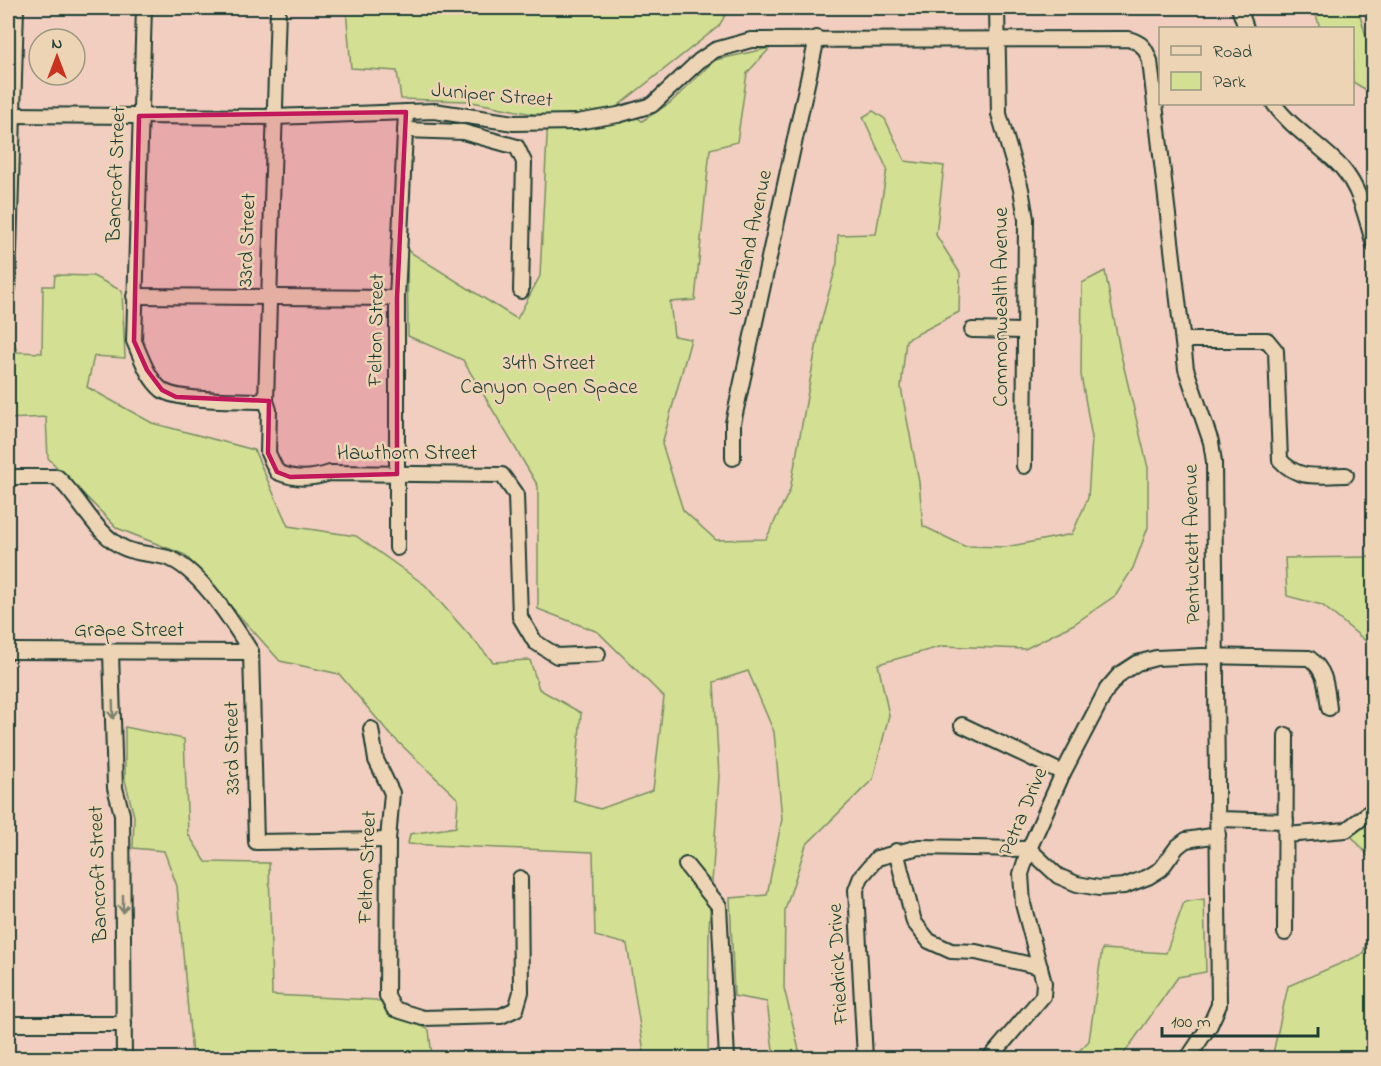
<svg xmlns="http://www.w3.org/2000/svg" width="1381" height="1066" font-family="'Indie Flower',sans-serif">
<style>
.green{fill:#d3e093;stroke:#798e64;stroke-width:1.5}
.lines{fill:none;stroke-linecap:round;stroke-linejoin:round}
.minor-casing{stroke:#1f3d34;stroke-width:18}
.minor{stroke:#edd4b5;stroke-width:14}
.oneway{stroke:#7c816e}
.marked{fill:#c2185b;fill-opacity:0.2;stroke:#c2185b;stroke-width:4.5;stroke-linejoin:round}
.labels{text-anchor:middle;dominant-baseline:central;stroke-width:5;stroke-linejoin:round;paint-order:stroke}
.street-label{font-size:21px;fill:#1f3d34;stroke:#edd4b5}
.park-label{font-size:21px;fill:#284539;stroke:#edd4b5}
</style>
<rect width="100%" height="100%" fill="#f1cebf"/>
<filter id="ink" filterUnits="userSpaceOnUse"><feTurbulence type="fractalNoise" baseFrequency=".0167" numOctaves="2"/><feDisplacementMap in="SourceGraphic" scale="12" xChannelSelector="R" yChannelSelector="G"/><feConvolveMatrix kernelMatrix="1 2 1 2 8 2 1 2 1" color-interpolation-filters="sRGB"/></filter>
<g filter="url(#ink)">
<g class="green">
<path d="M346,8H729L719,26L619,105L642,121L670,103L715,60L770,48L747,73L737,142L710,149L695,300L670,302L674,336L691,339L662,444L683,510L716,540L766,539L790,490L820,326L837,263L838,235L876,234L887,169L863,117L873,111L885,119L905,161L944,166L936,235L960,273L959,312L906,340L901,388L919,482L923,526L964,546L1006,547L1072,534L1088,498L1092,438L1081,375L1082,283L1105,271L1120,351L1148,468V527L1133,568L1116,595L1074,624L1025,649L943,646L878,664L889,715L873,779L806,845L785,910L784,988L801,1058H774L767,1002L734,996L730,898L767,895L782,819L774,732L748,671L714,682L719,776L709,928L708,1058H645L627,944L595,936L593,852L408,844L410,834L456,827L458,799L390,734L339,674L280,661L185,555L117,528L48,458L46,417L8,419V316L17,352L42,353L43,286H54L55,275L93,276L122,291L125,358L94,356L87,387L152,423L254,450L288,526L356,536L425,585L493,662L530,660L539,689L581,713L574,801L600,809L653,790L664,697L598,632L538,609V486L463,360L408,336L407,250L517,319L540,276L548,117L467,101L401,99L397,71L351,68Z"/>
<path d="M1314,8H1358L1373,61V94L1353,82L1352,28H1320Z"/>
<path d="M1373,557H1374L1373,671L1367,642L1322,605L1287,596L1285,558Z"/>
<path d="M125,727L184,739L188,834L206,862L269,863L272,995L376,1000L429,1030L432,1058H439H242V1054L192,1055L177,886L164,851L133,848L134,816L125,780Z"/>
<path d="M1373,809V861L1346,830Z"/>
<path d="M1204,899L1206,972L1178,977L1121,1058H1072L1089,1041L1102,949L1166,953L1184,902Z"/>
<path d="M1373,913V1058H1272L1288,986L1363,954Z"/>
</g>
<g class="lines">
<defs>
<g id="minor">
<path d="M144,8L134,341C141,357 148,379 162,390C178,402 244,400 266,401"/>
<path d="M278,8L266,401L269,410L268,453L277,472C296,480 311,479 330,473L502,475L516,495L520,617L535,642L557,656L598,654"/>
<path d="M997,8L999,114L1021,189L1026,219L1024,466"/>
<path d="M1239,8L1246,28"/>
<path d="M1274,104C1292,129 1321,145 1342,168C1361,190 1366,218 1374,245"/>
<path d="M8,115L274,117L434,111L514,123L577,122L618,115L652,105L699,61L715,50L751,40L1128,39C1142,43 1145,47 1150,61L1186,369L1211,442L1214,462L1219,1005L1210,1025L1188,1058"/>
<path d="M405,130L463,132L517,147L524,162L521,291"/>
<path d="M8,288L16,8"/>
<path d="M134,296L397,298"/>
<path d="M972,330L1025,331"/>
<path d="M1183,340H1267L1276,351L1280,460C1299,481 1319,475 1346,475"/>
<path d="M733,458V423L817,38"/>
<path d="M8,477H57C80,498 94,532 122,547C136,555 156,553 171,559C202,573 233,623 251,652"/>
<path d="M397,548V298L406,112"/>
<path d="M8,651L251,652"/>
<path d="M111,652L115,788L122,814L124,1058"/>
<path d="M251,652L256,842L388,840"/>
<path d="M962,725L1063,773"/>
<path d="M371,729L376,760L392,793L388,840L387,996L394,1009L423,1018L501,1016L516,1009L521,992L520,878"/>
<path d="M1218,819L1286,821"/>
<path d="M1286,835L1346,830L1374,809"/>
<path d="M896,851L914,922L929,941L951,951L976,952L1040,967"/>
<path d="M686,865L719,906L727,1058"/>
<path d="M1285,933L1286,735"/>
<path d="M8,1024H124"/>
<path d="M865,1058L856,890L861,877L877,858L919,847L1029,849L1058,876L1077,884L1099,888L1124,886L1148,877L1161,869L1177,847L1186,840L1218,835"/>
<path d="M990,1058L1043,996L1044,983L1023,904L1021,874L1029,849L1063,773L1107,689L1120,674L1137,663L1156,658L1202,656L1309,658C1327,671 1326,688 1329,708"/>
</g>
</defs>
<use href="#minor" class="minor-casing"/>
<use href="#minor" class="minor"/>
</g>
<defs><path id="oneway-shaft" d="M-6 0H5M1.5-3L5.5 0L1.5 3" fill="none" stroke-width="1.6" stroke-linecap="round" stroke-linejoin="round" transform="scale(1.5)"/></defs>
<g class="oneway">
<use href="#oneway-shaft" transform="translate(113 710) rotate(88)"/>
<use href="#oneway-shaft" transform="translate(123 904) rotate(90)"/>
</g>
</g>
<path class="marked" d="M406,112L397,298V474L290,477L277,472L268,453L269,401L176,397L162,390L147,370L134,341L139,116Z"/>
<g class="labels">
<g class="street-label">
<text transform="translate(492 96) rotate(5)">Juniper Street</text>
<text transform="translate(117 174) rotate(-88)">Bancroft Street</text>
<text transform="translate(248 240) rotate(-88)">33rd Street</text>
<text transform="translate(751 243) rotate(-78)">Westland Avenue</text>
<text transform="translate(1002 307) rotate(-90)">Commonwealth Avenue</text>
<text transform="translate(377 330) rotate(-89)">Felton Street</text>
<text x="407" y="454">Hawthorn Street</text>
<text transform="translate(1193 544) rotate(-91)">Pentuckett Avenue</text>
<text x="129" y="631">Grape Street</text>
<text transform="translate(233 748) rotate(-91)">33rd Street</text>
<text transform="translate(1024 812) rotate(-67)">Petra Drive</text>
<text transform="translate(368 867) rotate(-88)">Felton Street</text>
<text transform="translate(99 874) rotate(-92)">Bancroft Street</text>
<text transform="translate(839 964) rotate(-93)">Friedrick Drive</text>
</g>
<g class="park-label">
<text x="549" y="364">34th Street<tspan x="549" dy="24">Canyon Open Space</tspan></text>
</g>
</g>
<rect width="1381" height="1066" fill="none" stroke="#edd4b5" stroke-width="30"/>
<rect x="15" y="15" width="1351" height="1036" fill="none" stroke="#1f3d34" stroke-width="2" filter="url(#ink)"/>
<rect x="1159" y="27" width="195" height="78" fill="#edd4b5" stroke="#9b9881" stroke-width="1.5"/>
<rect x="1171" y="46" width="30" height="9" fill="#edd4b5" stroke="#9b9881" stroke-width="1.5"/>
<text x="1213" y="57" font-size="18" fill="#1f3d34">Road</text>
<rect x="1171" y="72" width="30" height="18" fill="#d3e093" stroke="#9b9881" stroke-width="1.5"/>
<text x="1213" y="87" font-size="18" fill="#1f3d34">Park</text>
<g transform="translate(57 57)"><circle r="28" fill="#edd4b5" stroke="#9b9881" stroke-width="1.5"/>
<path d="M0-4.5L10 22L0 15L-10 22Z" fill="#c8321e"/>
<text y="-9" font-size="16" font-weight="bold" text-anchor="middle" fill="#1f3d34">N</text>
</g>
<path d="M1162 1027v9h156v-9" fill="none" stroke="#1f3d34" stroke-width="3"/>
<text x="1171" y="1027" font-size="18" fill="#1f3d34" stroke="#edd4b5" stroke-width="4.5" paint-order="stroke">100 m</text>
</svg>
